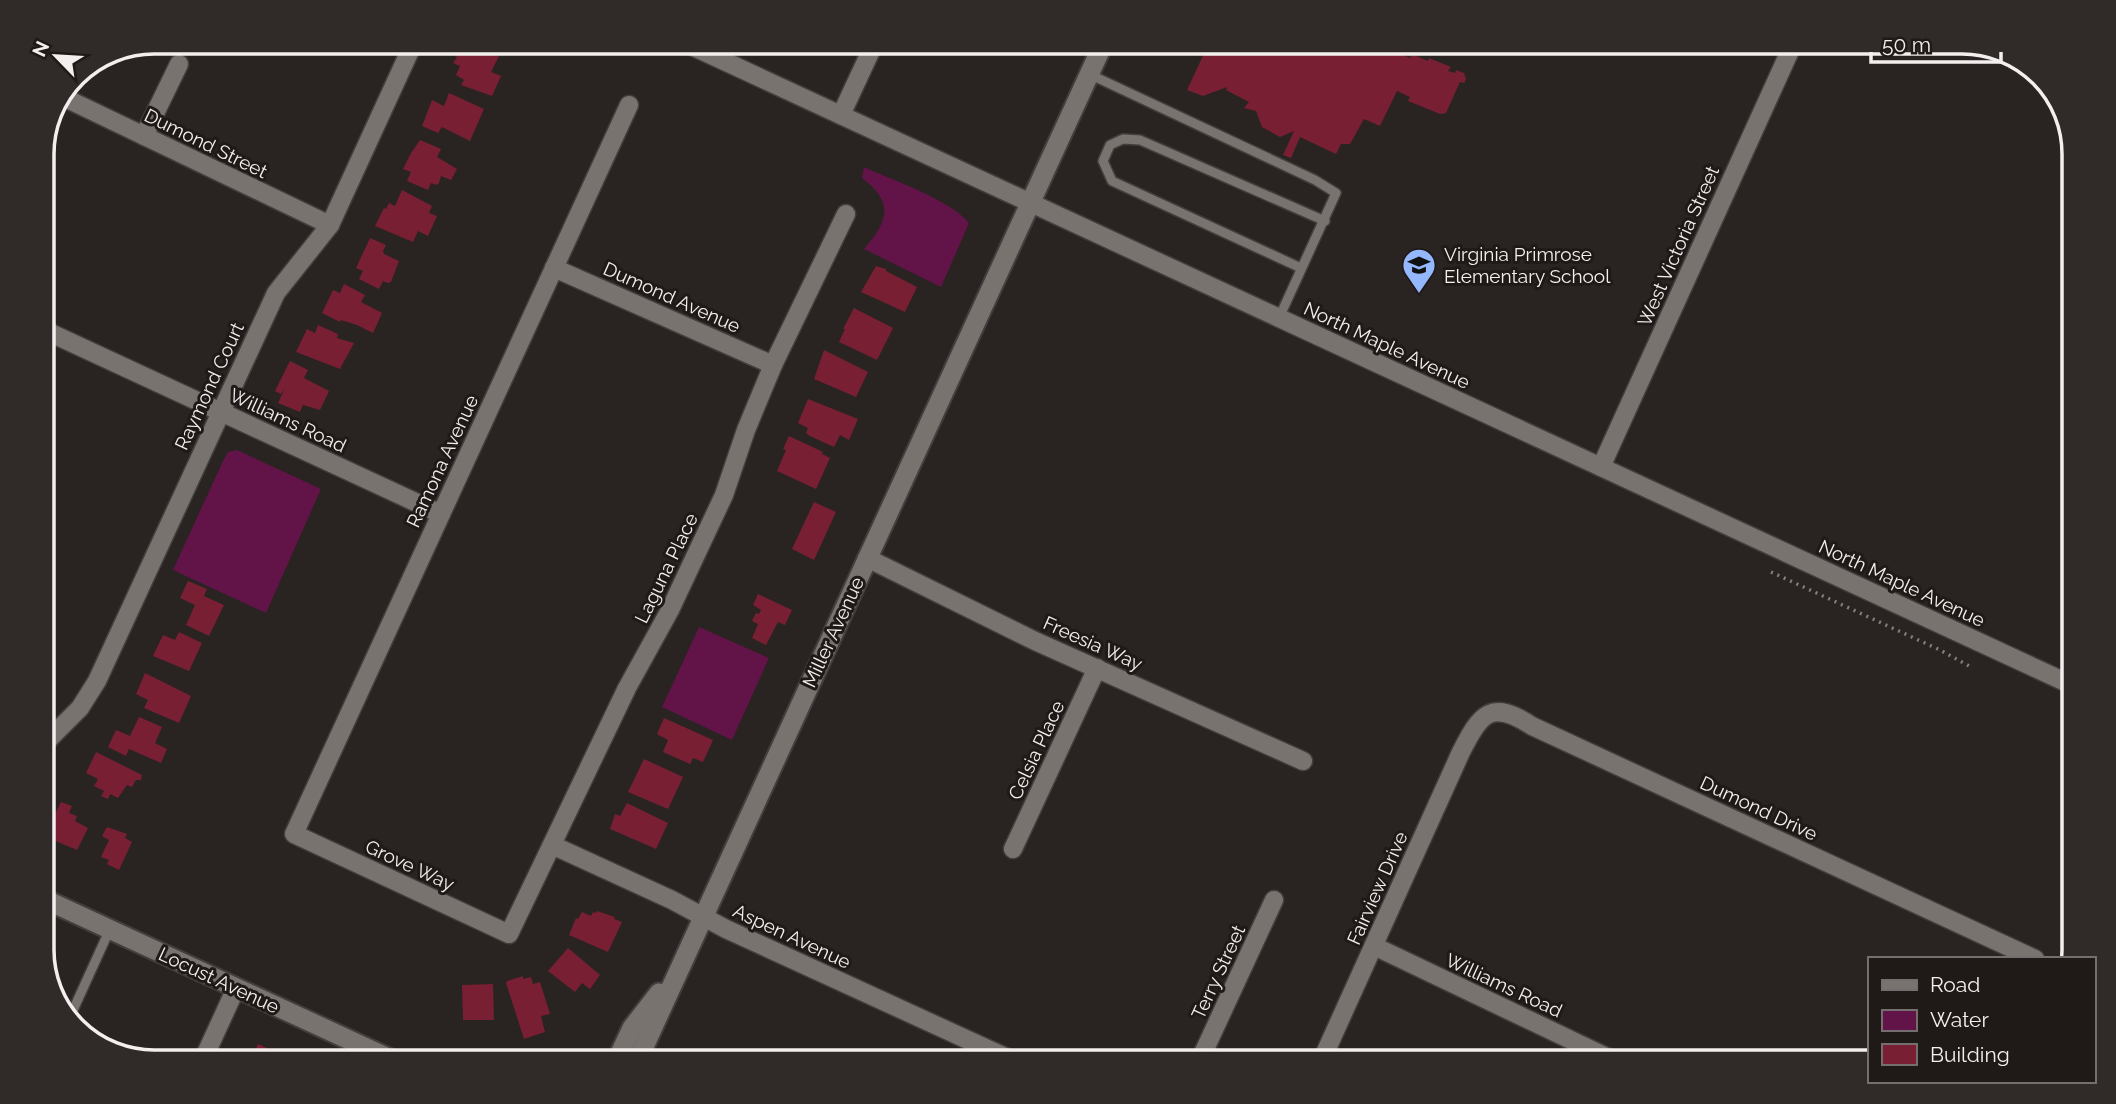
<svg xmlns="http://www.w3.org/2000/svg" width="2116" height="1104" font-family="Raleway,sans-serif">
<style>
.water{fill:#621448}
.building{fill:#791f34}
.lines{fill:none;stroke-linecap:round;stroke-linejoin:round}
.service-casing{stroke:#433e3d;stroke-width:12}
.minor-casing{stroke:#433e3d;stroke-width:21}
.tertiary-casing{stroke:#433e3d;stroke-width:23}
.path{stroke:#857f7e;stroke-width:3.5;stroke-dasharray:2 5;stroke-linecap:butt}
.service{stroke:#797370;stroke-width:9}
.minor{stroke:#797370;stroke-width:18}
.tertiary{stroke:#797370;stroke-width:19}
.labels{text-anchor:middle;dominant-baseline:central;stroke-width:6;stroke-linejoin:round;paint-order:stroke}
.street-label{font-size:19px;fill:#f3efee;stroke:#1f1a18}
.poi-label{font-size:19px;fill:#f3efee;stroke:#1f1a18;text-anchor:start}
.rim{fill:none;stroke:#f3efee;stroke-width:3.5}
</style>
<rect width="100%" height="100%" fill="#292321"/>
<g class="water">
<path d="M864,167C894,181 949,199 969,223L941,287L864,249C888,221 895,203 862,178Z"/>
<path d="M237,450L321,489L266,613L173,570L222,463L228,452Z"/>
<path d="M699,627L769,658L732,740L662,707Z"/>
</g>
<g class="building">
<path d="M459,42H471L499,56L491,72L501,76L492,96L461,85L464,80L456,75L460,66L453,63L457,57L453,55Z"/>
<path d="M1196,42H1384L1387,44L1385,47L1410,58L1412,54L1428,61L1429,58L1451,67L1448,71L1455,73L1456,70L1464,73L1466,79L1464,83L1460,82L1446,113L1440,114L1408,101L1410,97L1397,91L1380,126L1364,119L1350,144H1341L1336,154L1300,137L1291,158L1283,155L1294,131L1280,137L1262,127L1256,111L1244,108L1249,102L1226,90L1227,87L1203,96L1187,90L1207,47Z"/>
<path d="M449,93L484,109L470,141L442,127L438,133L422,126L432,100L444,106Z"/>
<path d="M420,140L441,149L437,157L457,169L451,180L441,176L439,183L437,185L431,183L428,190L407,181L411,172L403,169L411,153Z"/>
<path d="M402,190L432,206L429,213L437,216L428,236L418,231L413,242L375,226L384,208L386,209L389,203L395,206Z"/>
<path d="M370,238L386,245L383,251L384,254L399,261L391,282L388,283L383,281L379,289L359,279L363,271L356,268Z"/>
<path d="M876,266L886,269V271L917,287L905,312L861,292Z"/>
<path d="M344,284L365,295L361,302L382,313L373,333L357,325L341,320L340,322L322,313L333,290L340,293Z"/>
<path d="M854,308L893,328L877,360L839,342L845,329H843Z"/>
<path d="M318,325L338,334L337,338L354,343L340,369L296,352L307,329L315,333Z"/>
<path d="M824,350L868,372L856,397L814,379Z"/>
<path d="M290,361L308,370L304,378L329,391L320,410L303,405L300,412L278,403L285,388L281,394L275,391Z"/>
<path d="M808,399L858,419L849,440L840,435L834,447L810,436L806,433L808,428L798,423Z"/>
<path d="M789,436L823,452L822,454L830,458L816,489L777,471L786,450L783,449Z"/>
<path d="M814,502L836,512L814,560L792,549Z"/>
<path d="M188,581L207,589L204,596L224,605L209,636L186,625L195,605L180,598Z"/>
<path d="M758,594L792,610L785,625L778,622L766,645L752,638L758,624L752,621L756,613L759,614L761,610L753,605Z"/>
<path d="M179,632L202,643L189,671L153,656L163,635L175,640Z"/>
<path d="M145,673L191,696L179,723L144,708L148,700L136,694Z"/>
<path d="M139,717L162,727L155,743L167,749L161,763L129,749L126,756L108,747L116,730L130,736Z"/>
<path d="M664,718L713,740L703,762L693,758L690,764L663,752L668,740L657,734Z"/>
<path d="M96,752L142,775L141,780H136L132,787L127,785L118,798L110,794L108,799L101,796L104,791L94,786L98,779L86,773Z"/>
<path d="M644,759L683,777L668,809L628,792Z"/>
<path d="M61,802L72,806L69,813L77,816L75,821L88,828L77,850L46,837L42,846V823L49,809L56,812Z"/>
<path d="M627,803L668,823L656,849L610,829L615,814L620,816Z"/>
<path d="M107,827L127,834L125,838L132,842L119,870L107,864L109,860L101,857L109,840L102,836Z"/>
<path d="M597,911L615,917L614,919L622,922L608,952L569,935L576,918L578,919L582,912L591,916L593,912L596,913Z"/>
<path d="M568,948L600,975L590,989L582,983L575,992L548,971Z"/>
<path d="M523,976V979L531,977L533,984L540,982L550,1014L541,1016L545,1032L524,1039L506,983L507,981Z"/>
<path d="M493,984L494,1020H463L462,985Z"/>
<path d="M258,1044L298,1062H250Z"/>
</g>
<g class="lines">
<defs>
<g id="service">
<path d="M1089,74L1315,180L1336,193L1279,318"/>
<path d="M1301,268L1112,181L1103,161L1110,145L1123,139L1140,140L1325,221"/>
<path d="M69,1019L110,929"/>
</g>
<g id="minor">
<path d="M683,42L2074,686"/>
<path d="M65,98L330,225"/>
<path d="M629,105L294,834L509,934L627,688L670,610L724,495L746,430L773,365L846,214"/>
<path d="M841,115L875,42"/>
<path d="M144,136L179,64"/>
<path d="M554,268L773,365"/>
<path d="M42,329L441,514"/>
<path d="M1601,467L1794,42"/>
<path d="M867,558L1035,641L1303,761"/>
<path d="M42,746L80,708L97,681L276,293L330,225L414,42"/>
<path d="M552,845L672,900L726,929L1016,1062"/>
<path d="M1013,849L1097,668"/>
<path d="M1374,946L1617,1062"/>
<path d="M202,1062L236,988"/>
<path d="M1199,1062L1274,900"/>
<path d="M1321,1062L1461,752C1481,713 1491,699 1532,726L2035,959"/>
</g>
<g id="tertiary">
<path d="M42,898L397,1062"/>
<path d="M616,1062L632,1028L659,993"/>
<path d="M637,1062L1104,42"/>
</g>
</defs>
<use href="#service" class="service-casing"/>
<use href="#minor" class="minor-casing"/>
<use href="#tertiary" class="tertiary-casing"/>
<path class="path" d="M1771,572L1940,650L1971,667"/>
<use href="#service" class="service"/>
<use href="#minor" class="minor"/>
<use href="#tertiary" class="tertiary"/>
</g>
<defs>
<symbol id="school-pin" viewBox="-11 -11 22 30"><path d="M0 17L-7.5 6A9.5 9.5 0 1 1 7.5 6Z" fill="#94b7fd" stroke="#1f1a18"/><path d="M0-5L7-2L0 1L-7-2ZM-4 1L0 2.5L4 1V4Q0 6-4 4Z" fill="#111"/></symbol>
</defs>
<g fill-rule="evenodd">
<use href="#school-pin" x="1400" y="246" width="38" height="52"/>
</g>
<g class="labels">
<g class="street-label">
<text transform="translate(206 143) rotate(26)">Dumond Street</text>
<text transform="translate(1678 246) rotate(-66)">West Victoria Street</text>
<text transform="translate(672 297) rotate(24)">Dumond Avenue</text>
<text transform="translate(1387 345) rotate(25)">North Maple Avenue</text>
<text transform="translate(209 386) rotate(-65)">Raymond Court</text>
<text transform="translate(288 420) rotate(25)">Williams Road</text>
<text transform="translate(442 461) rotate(-65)">Ramona Avenue</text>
<text transform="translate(666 568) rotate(-64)">Laguna Place</text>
<text transform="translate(1902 583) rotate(25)">North Maple Avenue</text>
<text transform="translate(833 632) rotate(-65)">Miller Avenue</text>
<text transform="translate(1093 643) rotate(24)">Freesia Way</text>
<text transform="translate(1036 750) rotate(-65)">Celsia Place</text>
<text transform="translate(1759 808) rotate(25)">Dumond Drive</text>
<text transform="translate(410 865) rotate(25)">Grove Way</text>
<text transform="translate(1377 888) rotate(-66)">Fairview Drive</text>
<text transform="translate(792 936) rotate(25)">Aspen Avenue</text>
<text transform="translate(1218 972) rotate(-65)">Terry Street</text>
<text transform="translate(219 980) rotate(25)">Locust Avenue</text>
<text transform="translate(1504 985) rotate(25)">Williams Road</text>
</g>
<g class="poi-label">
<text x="1444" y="254">Virginia Primrose<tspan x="1444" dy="22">Elementary School</tspan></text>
</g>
</g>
<path d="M0 0H2116V1104H0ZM154 54H1962A100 100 0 0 1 2062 154V950A100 100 0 0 1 1962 1050H154A100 100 0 0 1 54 950V154A100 100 0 0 1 154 54Z" fill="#302b29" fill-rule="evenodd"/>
<path class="rim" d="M154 54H1962A100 100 0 0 1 2062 154V950A100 100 0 0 1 1962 1050H154A100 100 0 0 1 54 950V154A100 100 0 0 1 154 54Z"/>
<rect x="1868" y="957" width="228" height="126" fill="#1f1a18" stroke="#746f6e" stroke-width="2"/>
<rect x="1882" y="980" width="35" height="10" fill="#797370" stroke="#746f6e" stroke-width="2"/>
<text x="1930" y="992" font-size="21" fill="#f3efee">Road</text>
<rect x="1882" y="1010" width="35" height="21" fill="#621448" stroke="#746f6e" stroke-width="2"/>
<text x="1930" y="1027" font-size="21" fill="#f3efee">Water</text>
<rect x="1882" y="1044" width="35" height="21" fill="#791f34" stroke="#746f6e" stroke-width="2"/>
<text x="1930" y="1062" font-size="21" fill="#f3efee">Building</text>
<g transform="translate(56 56) rotate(295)" stroke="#1f1a18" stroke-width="5" paint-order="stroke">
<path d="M0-5L12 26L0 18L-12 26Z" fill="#f3efee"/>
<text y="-10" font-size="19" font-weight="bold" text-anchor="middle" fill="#f3efee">N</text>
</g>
<path d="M1871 52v10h130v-10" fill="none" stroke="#f3efee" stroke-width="3.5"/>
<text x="1882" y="52" font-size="21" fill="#f3efee" stroke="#1f1a18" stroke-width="5" paint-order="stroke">50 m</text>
</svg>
